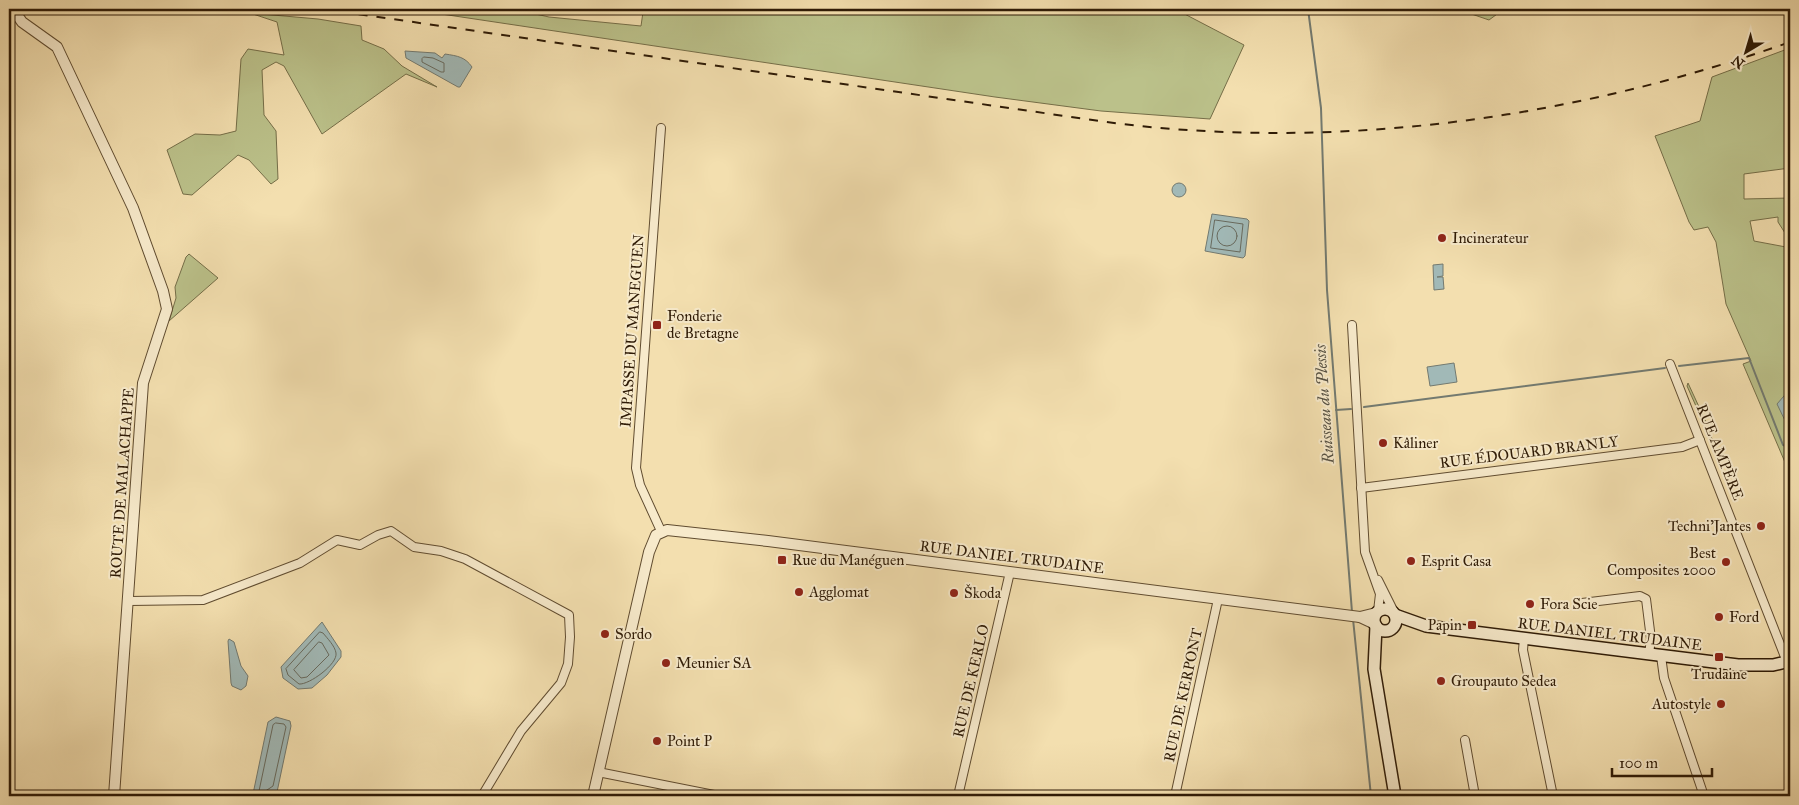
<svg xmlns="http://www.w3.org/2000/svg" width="1799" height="805" font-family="'IM FELL Great Primer',serif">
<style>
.green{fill:#bbc18a;stroke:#756e48;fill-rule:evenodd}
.water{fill:#a1b9b7;stroke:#737a70}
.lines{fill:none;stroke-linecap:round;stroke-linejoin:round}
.shore{stroke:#686a5e;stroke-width:1}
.stream{stroke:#737a70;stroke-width:2}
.minor-casing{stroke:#604c30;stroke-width:10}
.tertiary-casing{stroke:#604c30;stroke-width:12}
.secondary-casing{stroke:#2f1b06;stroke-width:14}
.minor{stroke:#f7eacb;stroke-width:8}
.tertiary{stroke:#f7eacb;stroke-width:10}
.secondary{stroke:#f7eacb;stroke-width:11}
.rail{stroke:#2f1b06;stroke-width:2;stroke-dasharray:9 9;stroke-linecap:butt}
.poi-dot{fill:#8f2418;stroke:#f7eacb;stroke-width:2}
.labels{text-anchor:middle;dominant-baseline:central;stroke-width:4;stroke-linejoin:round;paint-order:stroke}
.poi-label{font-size:15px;fill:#2f1b06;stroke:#f7eacb;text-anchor:start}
.street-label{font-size:15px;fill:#2f1b06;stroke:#f7eacb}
.water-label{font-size:16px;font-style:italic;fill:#575244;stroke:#f7eacb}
</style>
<rect width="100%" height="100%" fill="#f3dfaf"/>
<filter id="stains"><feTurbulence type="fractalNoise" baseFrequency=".004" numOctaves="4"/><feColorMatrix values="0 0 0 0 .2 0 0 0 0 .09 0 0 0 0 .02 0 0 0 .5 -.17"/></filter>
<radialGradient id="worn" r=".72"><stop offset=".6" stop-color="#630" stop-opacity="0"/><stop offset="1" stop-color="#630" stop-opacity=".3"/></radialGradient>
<g class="green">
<path d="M408,9H513L549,17L641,26L643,12L640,9H1175L1244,45L1210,119L1101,111L995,97Z"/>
<path d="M1457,9H1504L1489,20Z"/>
<path d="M250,13L318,19L361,26L362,40L384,49L402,66L437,87L406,74L322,134L284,66L276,62L262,70L264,115L276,131L278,179L271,184L249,160L238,155L192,195L183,194L167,150L195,134L220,135L236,131L241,59L248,49L284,55L277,22Z"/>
<path d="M1790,48V168L1744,174V199L1790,198V474L1743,364L1751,361L1726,304L1716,242L1708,227L1694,230L1689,222L1655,136L1700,121L1712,77ZM1778,217V222L1785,233L1786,247L1754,241L1750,221Z"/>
<path d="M189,254L218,278L169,321L176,298L175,287L186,257Z"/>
<path d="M1688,383L1706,422L1704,424L1687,386Z"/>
<path d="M1707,430L1709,431L1721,462L1718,463Z"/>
</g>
<g class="water">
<path d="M405,51L435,53L442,58L445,54C458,56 465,57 472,67L460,87H458L406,58Z"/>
<circle cx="1179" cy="190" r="7"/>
<path d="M1212,214L1247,219L1249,221L1245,256L1243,258L1205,251Z"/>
<path d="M1443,264V276L1437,277H1443L1444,289L1434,290L1433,265Z"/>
<path d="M1454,363L1457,382L1430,386L1427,367Z"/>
<path d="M1790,389V431L1777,404Z"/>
<path d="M322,622L341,651V657L327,675L312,688L298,689L283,678L281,667Z"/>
<path d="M229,639L234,642L241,666L248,676L246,686L241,690L232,686L231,683L228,641Z"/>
<path d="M276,717L290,721L291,726L277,792L257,796L253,794L268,722Z"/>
</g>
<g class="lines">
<g class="shore">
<path d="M424,57L433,58L444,63V72H441L422,62V59Z"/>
<path d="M1215,220L1243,224L1240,252L1211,248Z"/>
<circle cx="1227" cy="236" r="10"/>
<path d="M320,632L323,633C327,638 335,646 336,653C338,664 309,685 299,684L288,675L286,669Z"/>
<path d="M319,642L322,643L329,655L307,677L301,678L294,670Z"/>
<path d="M276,723L284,724L286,727L273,786L261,794L259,791L273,725Z"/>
</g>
<g class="stream">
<path d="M1308,9L1321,108L1327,290L1352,612"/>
<path d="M1679,366L1749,358L1783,445L1790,449"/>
<path d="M1364,407L1665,368"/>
<path d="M1336,410L1351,409"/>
<path d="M1353,619L1371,796"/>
</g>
<defs>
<g id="minor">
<path d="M1352,325L1365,552L1380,594L1378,611"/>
<path d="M1670,364L1787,662"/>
<path d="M1361,488L1682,447L1700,440"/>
<path d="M661,531L640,485L636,468L661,128"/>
<path d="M1378,580L1394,612"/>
<path d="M129,601L203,600L300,563L337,540L360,545L378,535L391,531L414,547L441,551L465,559L569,615L570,637L568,664L561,683L521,731L482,796"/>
<path d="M1582,603L1640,596L1646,599L1651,639L1649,654"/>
<path d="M1524,638L1523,650L1553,796"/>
<path d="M1661,656L1664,678L1704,796"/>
<path d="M1465,740L1475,796"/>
<path d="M598,772L719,796"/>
<path d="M958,796L1010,572"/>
<path d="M1175,796L1218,599"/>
</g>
<g id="tertiary">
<path d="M13,9L22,22L57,47L133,208L163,291L167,309L143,383L114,796"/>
<path d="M1360,617L1376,613"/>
<path d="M593,796L649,552L656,535L667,530L768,541L1360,617L1375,624"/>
</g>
<g id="secondary">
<circle cx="1385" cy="620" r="11"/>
<path d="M1395,615L1426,626L1738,665H1773L1790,661"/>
<path d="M1376,626L1374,669L1395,796"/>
</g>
</defs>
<use href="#minor" class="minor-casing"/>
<use href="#tertiary" class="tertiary-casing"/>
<use href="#secondary" class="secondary-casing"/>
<use href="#minor" class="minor"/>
<use href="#tertiary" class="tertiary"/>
<use href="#secondary" class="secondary"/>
<path class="rail" d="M323,9L1106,122C1335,152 1573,119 1790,42"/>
</g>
<g class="poi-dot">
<circle cx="1442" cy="238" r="5"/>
<rect x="652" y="320" width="10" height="10" rx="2.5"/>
<circle cx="1383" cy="443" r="5"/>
<circle cx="1761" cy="526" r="5"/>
<rect x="777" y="555" width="10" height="10" rx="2.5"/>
<circle cx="1411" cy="561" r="5"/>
<circle cx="1726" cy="562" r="5"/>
<circle cx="799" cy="592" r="5"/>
<circle cx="954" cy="593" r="5"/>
<circle cx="1530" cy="604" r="5"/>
<circle cx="1719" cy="617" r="5"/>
<rect x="1467" y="620" width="10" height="10" rx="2.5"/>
<circle cx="605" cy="634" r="5"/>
<rect x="1714" y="652" width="10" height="10" rx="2.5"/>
<circle cx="666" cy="663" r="5"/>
<circle cx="1441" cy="681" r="5"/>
<circle cx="1721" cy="704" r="5"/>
<circle cx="657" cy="741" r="5"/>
</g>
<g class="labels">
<g class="poi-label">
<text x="1452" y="238">Incinerateur</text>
<text x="667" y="316">Fonderie<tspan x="667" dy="17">de Bretagne</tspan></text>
<text x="1393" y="443">Kâliner</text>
<text x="1751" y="526" text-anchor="end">Techni'Jantes</text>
<text x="1716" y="553" text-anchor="end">Best<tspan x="1716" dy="17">Composites 2000</tspan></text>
<text x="792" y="560">Rue du Manéguen</text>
<text x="1421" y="561">Esprit Casa</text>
<text x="809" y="592">Agglomat</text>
<text x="964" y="593">Škoda</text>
<text x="1540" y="604">Fora Scie</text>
<text x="1729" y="617">Ford</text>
<text x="1462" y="625" text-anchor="end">Papin</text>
<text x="615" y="634">Sordo</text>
<text x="676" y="663">Meunier SA</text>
<text x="1719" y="674" text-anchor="middle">Trudaine</text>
<text x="1451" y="681">Groupauto Sedea</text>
<text x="1711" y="704" text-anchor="end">Autostyle</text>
<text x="667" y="741">Point P</text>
</g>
<g class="street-label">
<text transform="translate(632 331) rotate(-86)">IMPASSE DU MANEGUEN</text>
<text transform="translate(1529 452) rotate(-7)">RUE ÉDOUARD BRANLY</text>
<text transform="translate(1720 452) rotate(68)">RUE AMPÈRE</text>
<text transform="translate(122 483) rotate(-86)">ROUTE DE MALACHAPPE</text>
<text transform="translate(1012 557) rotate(7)">RUE DANIEL TRUDAINE</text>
<text transform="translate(1610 634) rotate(7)">RUE DANIEL TRUDAINE</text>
<text transform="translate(971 681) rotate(-77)">RUE DE KERLO</text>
<text transform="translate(1183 695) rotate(-78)">RUE DE KERPONT</text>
</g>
<g class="water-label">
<text transform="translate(1324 404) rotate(-94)">Ruisseau du Plessis</text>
</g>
</g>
<rect width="1799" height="805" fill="none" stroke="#f3dfaf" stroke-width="30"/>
<rect x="10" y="10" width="1779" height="785" fill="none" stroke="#2f1b06" stroke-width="2.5"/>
<rect x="15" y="15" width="1769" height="775" fill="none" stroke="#2f1b06"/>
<g transform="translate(1746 52) rotate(218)" stroke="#f7eacb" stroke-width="4" paint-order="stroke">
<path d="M0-4L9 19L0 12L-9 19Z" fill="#2f1b06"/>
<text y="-8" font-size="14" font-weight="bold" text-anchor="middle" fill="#2f1b06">N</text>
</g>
<path d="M1612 768v8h100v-8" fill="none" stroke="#2f1b06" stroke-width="2.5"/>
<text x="1619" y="768" font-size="15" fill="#2f1b06" stroke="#f7eacb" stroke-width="4" paint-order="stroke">100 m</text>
<rect width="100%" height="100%" filter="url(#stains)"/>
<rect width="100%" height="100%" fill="url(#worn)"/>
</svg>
